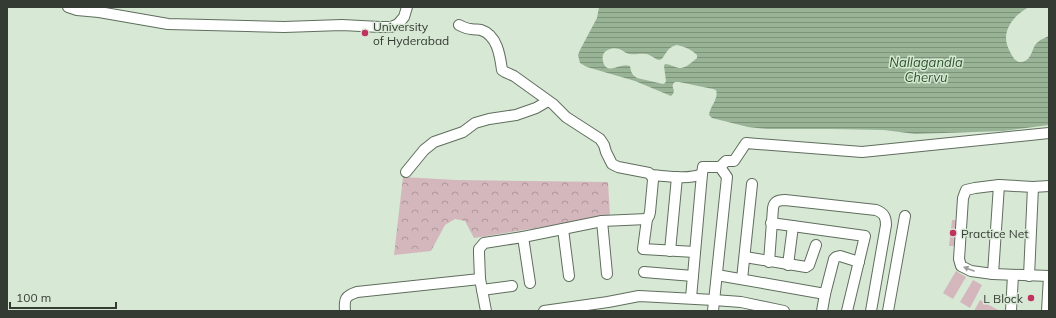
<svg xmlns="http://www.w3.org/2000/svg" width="1056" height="318" font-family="Mulish,sans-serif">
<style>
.grass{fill:#d4b7bc}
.park{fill:url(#park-crowns)}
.water{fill:url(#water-rules);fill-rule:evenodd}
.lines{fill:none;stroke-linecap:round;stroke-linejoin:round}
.minor-casing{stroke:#5f6e5d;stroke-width:12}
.minor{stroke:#fff;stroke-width:10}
.oneway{fill:#9a9d99}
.poi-dot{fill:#c0325f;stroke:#d7e8d5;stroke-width:1.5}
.labels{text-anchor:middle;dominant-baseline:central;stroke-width:3;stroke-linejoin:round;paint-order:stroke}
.poi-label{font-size:12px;fill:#343b33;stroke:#d7e8d5;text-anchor:start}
.water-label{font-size:13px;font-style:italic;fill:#2b5228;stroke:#d7e8d5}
</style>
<defs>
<pattern id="park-crowns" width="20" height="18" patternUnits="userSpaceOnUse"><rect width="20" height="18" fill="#d4b7bc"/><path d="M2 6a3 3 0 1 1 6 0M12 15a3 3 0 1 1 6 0" fill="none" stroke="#ad9699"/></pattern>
<pattern id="water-rules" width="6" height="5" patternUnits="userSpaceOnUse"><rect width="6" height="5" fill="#98b395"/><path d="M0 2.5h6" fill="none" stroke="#7d937a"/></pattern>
</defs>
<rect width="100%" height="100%" fill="#d7e8d5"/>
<g class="grass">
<path d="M952,220H957L954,246H949Z"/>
<path d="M956,271L966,277L953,299L943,293Z"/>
<path d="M973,280L982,285L970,308L960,302Z"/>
<path d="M980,300L1000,311H974Z"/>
</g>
<path class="park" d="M403,177L456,180L608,182L610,216L474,238L465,221L455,219L445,225L431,251L394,255Z"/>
<path class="water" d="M599,7H1029C1018,13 1006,24 1006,38C1006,43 1008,48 1010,52C1013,57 1015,62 1021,62C1033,61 1031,47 1038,42C1041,39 1045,38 1049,36V125L1003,131L915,134L884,130L833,129H767L748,127L712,118L709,115C710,106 719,99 716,90L713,89L679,82H675C671,85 673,87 674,91L673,94L671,96L635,81L587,67L580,63L578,55L580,50L597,18ZM677,45C685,47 691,49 697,55V58C692,62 685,69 679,68C674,67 670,64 665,64L664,66L666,81L665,83L663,84L637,78C632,75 631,72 630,66C621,63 612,72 606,67C603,65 602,58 603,55C605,49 614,47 619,49C623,50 626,54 630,54C635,55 640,53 646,54C650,54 656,60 659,60C665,60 665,47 677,45Z"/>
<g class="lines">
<defs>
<g id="minor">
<path d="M68,7L77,10L99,12L168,24L284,27L342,25L380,27H391L398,24L404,17L407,7"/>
<path d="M459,25C463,27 467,29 471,29C475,30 478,29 481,30C497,35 500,55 502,70L505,72L514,76L553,104L566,117L600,139L604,145L606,152L612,164L618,167L649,173C651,176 653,177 653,180L650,212L649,216L647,219L643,249L695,252"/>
<path d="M720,167L726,161H734L746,143L862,152L1049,133"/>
<path d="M406,172L424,150L434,142L463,132L475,123L489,119L516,115L536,108L548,101"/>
<path d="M651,175C666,176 688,180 702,174L703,167H720L727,177L713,311"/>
<path d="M1049,186L1033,187L999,185L975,188L966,190L963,198L959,259L961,266L971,271L993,274L1049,276"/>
<path d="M602,221L607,274"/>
<path d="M771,223L865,236L847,311"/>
<path d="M563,229L569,276"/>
<path d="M523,237L530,283"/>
<path d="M670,251L677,177"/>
<path d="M745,257L806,267L809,265L816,245"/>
<path d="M769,262L773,208C774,201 779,200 785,200L876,210C884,213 886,217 886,225L871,311"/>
<path d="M788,265L793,226"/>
<path d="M644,272L693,276"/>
<path d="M993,274L999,185"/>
<path d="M717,275L825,294L834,259L836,257L840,256L859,262"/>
<path d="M1029,276L1033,187"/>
<path d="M742,279L752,184"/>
<path d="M482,290L512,286"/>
<path d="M691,298L702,174"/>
<path d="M345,311C344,299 345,296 357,292L480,279"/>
<path d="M486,311L480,279L479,253V249L484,243L523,237L602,221L647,219"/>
<path d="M544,311L608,302L639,296L714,300L741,302L784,311"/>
<path d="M822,311L825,294"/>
<path d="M888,311L905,216"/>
<path d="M1011,311L1013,275"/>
<path d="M1047,311L1049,276"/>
</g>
</defs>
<use href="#minor" class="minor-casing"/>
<use href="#minor" class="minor"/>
</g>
<defs><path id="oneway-solid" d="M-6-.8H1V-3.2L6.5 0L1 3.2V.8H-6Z"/></defs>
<use class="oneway" href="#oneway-solid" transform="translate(969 269) rotate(-159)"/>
<g class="poi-dot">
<circle cx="365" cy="33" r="4"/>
<circle cx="953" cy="233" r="4"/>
<circle cx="1031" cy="298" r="4"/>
</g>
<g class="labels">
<g class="poi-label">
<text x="373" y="26">University<tspan x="373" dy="14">of Hyderabad</tspan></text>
<text x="961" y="233">Practice Net</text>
<text x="1023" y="298" text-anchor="end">L Block</text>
</g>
<g class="water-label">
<text x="926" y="62">Nallagandla<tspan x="926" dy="15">Chervu</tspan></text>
</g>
</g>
<rect width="1056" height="318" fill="none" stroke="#343b33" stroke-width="16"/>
<path d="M10 302v6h106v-6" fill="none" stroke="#343b33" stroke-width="2"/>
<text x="16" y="302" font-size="12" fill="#343b33" stroke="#d7e8d5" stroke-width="3" paint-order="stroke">100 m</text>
</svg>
